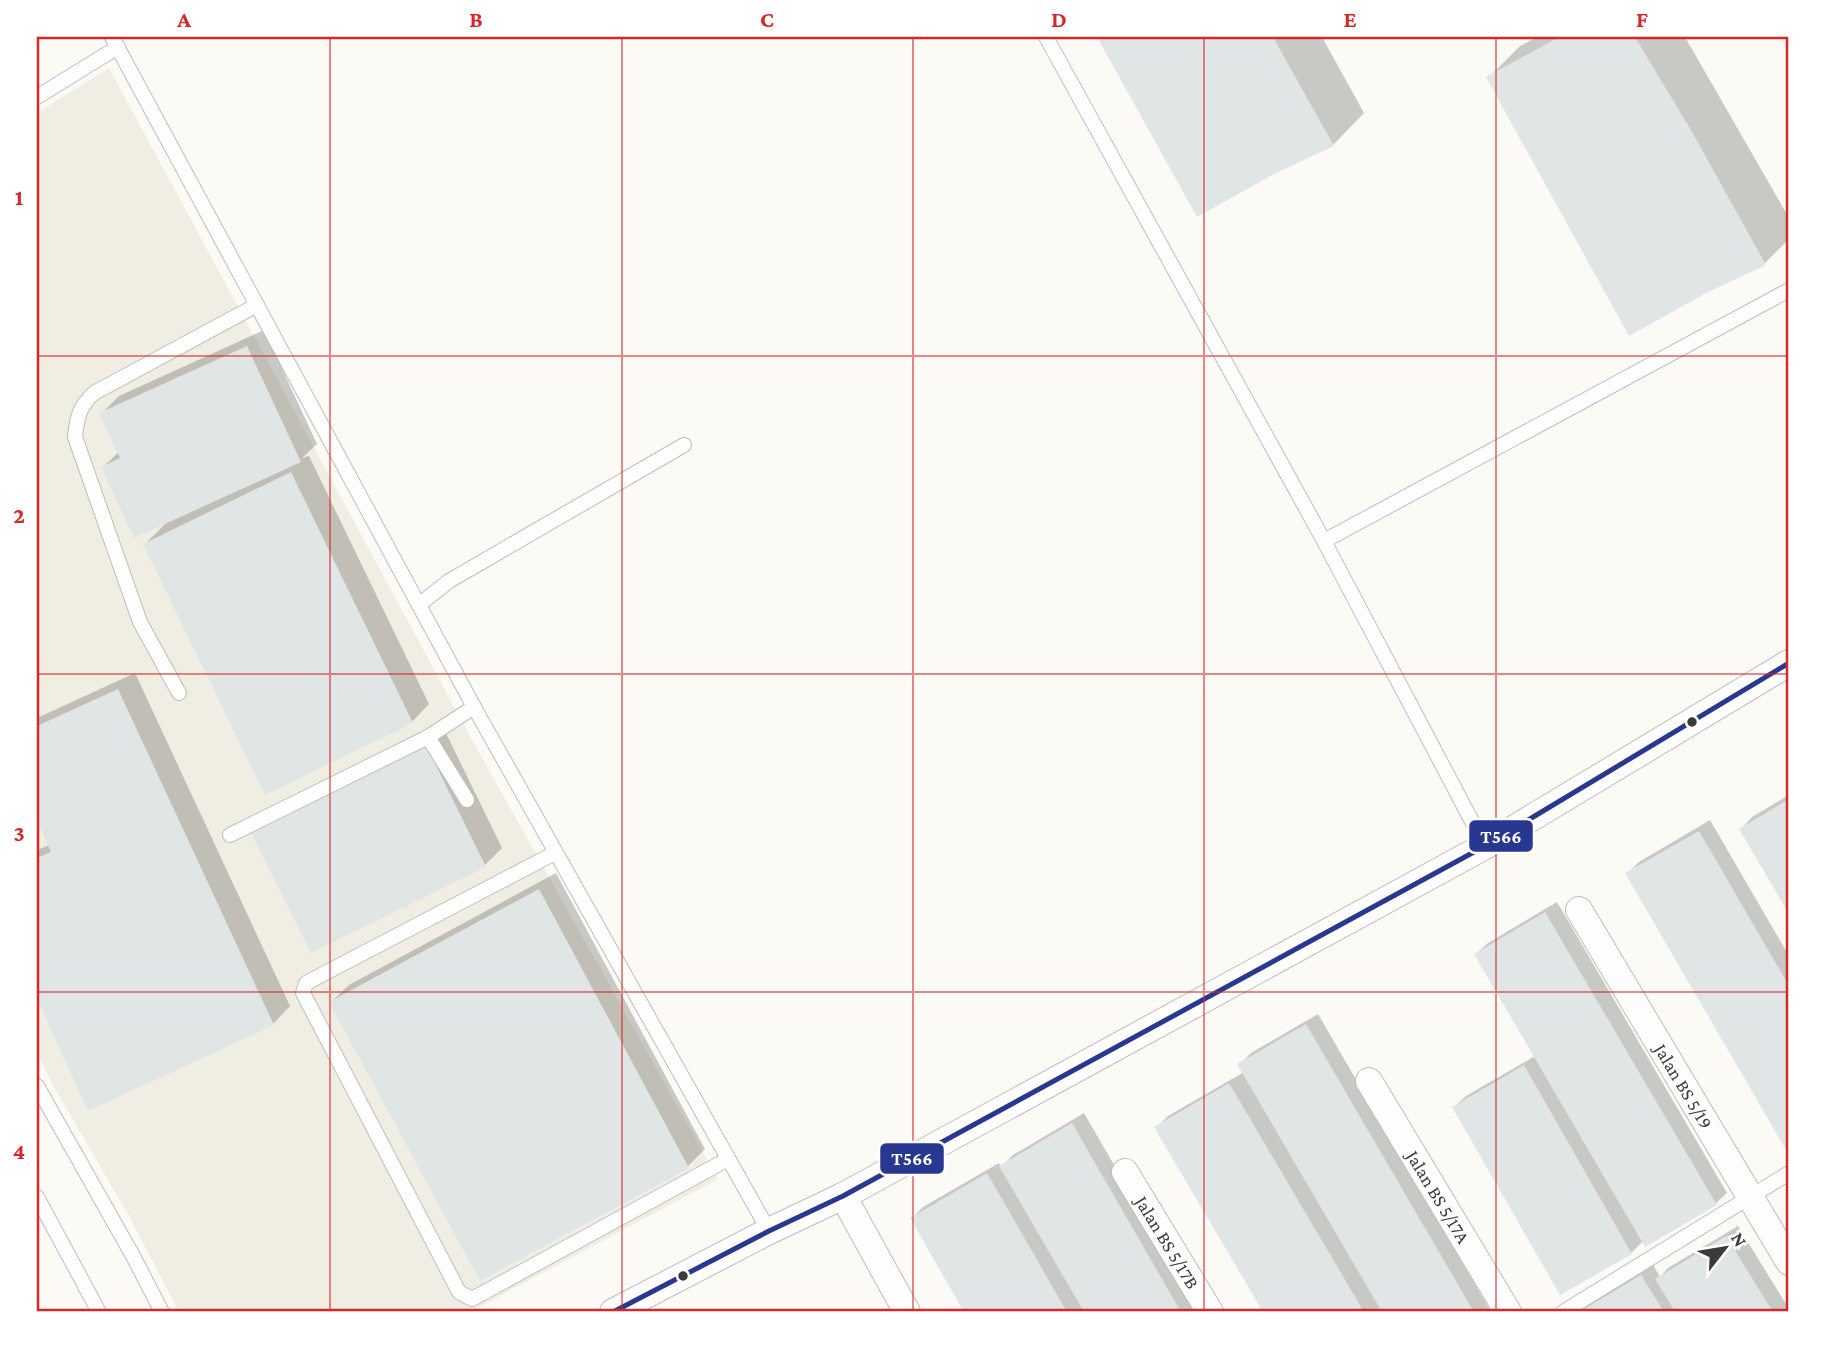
<svg xmlns="http://www.w3.org/2000/svg" width="1826" height="1349" font-family="'Crimson Pro',serif">
<style>
.built{fill:#f0eee3}
.shadow{fill:#0003}
.building{fill:#e0e5e6}
.lines{fill:none;stroke-linecap:round;stroke-linejoin:round}
.lane-casing{stroke:#bfbebb;stroke-width:16}
.street-casing{stroke:#bfbebb;stroke-width:28}
.lane{stroke:#fefefe;stroke-width:14}
.street{stroke:#fefefe;stroke-width:26}
.bus-1-casing{stroke:#fff;stroke-width:10}
.bus-1{stroke:#283890;stroke-width:5}
.grid{fill:none;stroke:#d62828;stroke-width:2;stroke-opacity:0.55}
.bus-dot{fill:#3b3b38;stroke:#fff;stroke-width:2.5}
.labels{text-anchor:middle;dominant-baseline:central;stroke-width:5;stroke-linejoin:round;paint-order:stroke}
.street-label{font-size:19px;fill:#3b3b38;stroke:#fff}
.line-badge{stroke:#fff;stroke-width:2.5}
.badge-label{font-size:19px;text-anchor:middle;font-weight:bold;fill:#fff}
.neatline{fill:none;stroke:#d62828;stroke-width:2.5}
.grid-label{font-size:23px;text-anchor:middle;font-weight:bold;fill:#d62828}
</style>
<rect width="100%" height="100%" fill="#fbfaf5"/>
<path class="built" d="M109,68L471,738L718,1179L470,1312H179L129,1216L50,1080L37,1052V113Z"/>
<g class="shadow">
<path d="M1099,37H1322L1364,113L1333,145L1275,172L1197,215Z"/>
<path d="M1537,37H1685L1789,218V239L1765,263L1708,290L1488,78L1520,46Z"/>
<path d="M264,330L317,444L302,458L309,456L429,704L412,722L145,544L167,522L103,467L119,452L101,414L119,396Z"/>
<path d="M135,673L290,1006L273,1024L89,1108L37,995V850L49,845L37,817V718Z"/>
<path d="M444,729L502,848L485,865L311,951Z"/>
<path d="M1789,795V911L1741,829L1752,817Z"/>
<path d="M1710,820L1789,956V1151L1627,874L1639,862Z"/>
<path d="M556,873L705,1149L688,1166L331,1002L349,985Z"/>
<path d="M1557,902L1727,1193L1715,1204L1643,1241L1631,1253L1454,1107L1466,1096L1535,1056L1476,954L1488,943Z"/>
<path d="M1318,1014L1491,1312H1265L1156,1128L1168,1116L1244,1072L1239,1065L1251,1053Z"/>
<path d="M1084,1113L1199,1312H966L912,1218L923,1207L999,1163L1001,1167L1013,1155Z"/>
<path d="M1738,1226L1789,1309V1312H1577L1653,1265L1660,1277L1668,1268Z"/>
</g>
<g class="building">
<path d="M1097,37H1273L1334,146L1276,173L1197,217Z"/>
<path d="M1559,37H1635L1691,130L1766,265L1708,292L1629,336L1486,77Z"/>
<path d="M247,346L301,462L134,538L101,467L120,458L99,413Z"/>
<path d="M291,472L413,723L265,795L143,544Z"/>
<path d="M118,689L274,1025L88,1111L37,999V858L51,852L37,821V726Z"/>
<path d="M426,745L486,867L311,953L250,831Z"/>
<path d="M1789,799V914L1739,829Z"/>
<path d="M1699,831L1789,986V1155L1625,873Z"/>
<path d="M539,889L689,1168L480,1281L329,1002Z"/>
<path d="M1545,912L1717,1205L1645,1247L1474,954Z"/>
<path d="M1306,1024L1474,1312H1382L1237,1064Z"/>
<path d="M1524,1065L1632,1254L1560,1295L1452,1107Z"/>
<path d="M1229,1083L1364,1312H1263L1154,1127Z"/>
<path d="M1072,1123L1181,1312H1084L999,1166Z"/>
<path d="M987,1173L1067,1312H964L910,1218Z"/>
<path d="M1726,1236L1773,1312H1675L1655,1279Z"/>
<path d="M1641,1275L1664,1312H1579Z"/>
</g>
<g class="lines">
<defs>
<g id="lane">
<path d="M112,37L474,707L769,1231"/>
<path d="M1046,37L1324,541L1485,846"/>
<path d="M37,97L118,47"/>
<path d="M1324,541L1789,290"/>
<path d="M419,605L449,581L684,445"/>
<path d="M179,693L140,622L75,437C77,417 79,407 94,393L257,305"/>
<path d="M428,737L467,800"/>
<path d="M230,835L428,737L474,707"/>
<path d="M555,853L306,983L303,993L459,1292L472,1299L728,1159"/>
<path d="M37,1086L133,1256L162,1312"/>
<path d="M37,1197L99,1312"/>
<path d="M1563,1312L1789,1173"/>
</g>
<g id="street">
<path id="s1" d="M1579,910L1789,1262"/>
<path id="s2" d="M1369,1081L1508,1312"/>
<path id="s3" d="M1125,1172L1210,1312"/>
<path d="M843,1196L907,1312"/>
<path d="M613,1312L769,1231L843,1196L1485,846L1789,663"/>
</g>
</defs>
<use href="#lane" class="lane-casing"/>
<use href="#street" class="street-casing"/>
<use href="#lane" class="lane"/>
<use href="#street" class="street"/>
<defs>
<path id="bus-1" d="M613,1312L769,1231L843,1196L1485,846L1789,663"/>
</defs>
<use href="#bus-1" class="bus-1-casing"/>
<use href="#bus-1" class="bus-1"/>
</g>
<path class="grid" d="M330,37V1312M622,37V1312M913,37V1312M1204,37V1312M1496,37V1312M37,356H1789M37,674H1789M37,992H1789"/>
<g class="bus-dot">
<circle cx="1692" cy="722" r="6"/>
<circle cx="683" cy="1276" r="6"/>
</g>
<g class="labels">
<g class="street-label">
<text stroke="none"><textPath href="#s1" startOffset="205">Jalan BS 5/19</textPath></text>
<text stroke="none"><textPath href="#s2" startOffset="135">Jalan BS 5/17A</textPath></text>
<text stroke="none"><textPath href="#s3" startOffset="82">Jalan BS 5/17B</textPath></text>
</g>
</g>
<g class="line-badge">
<rect x="1468" y="819" width="66" height="34" rx="7" fill="#283890"/>
<rect x="879" y="1142" width="66" height="33" rx="7" fill="#283890"/>
</g>
<g class="badge-label">
<text x="1501" y="843">T566</text>
<text x="912" y="1165">T566</text>
</g>
<rect width="1826" height="1349" fill="none" stroke="#ffffff" stroke-width="77"/>
<g transform="translate(1725 1248) rotate(59)" stroke="#ffffff" stroke-width="5" paint-order="stroke">
<path d="M0-5L12 26L0 18L-12 26Z" fill="#3b3b38"/>
<text y="-10" font-size="19" font-weight="bold" text-anchor="middle" fill="#3b3b38">N</text>
</g>
<rect x="38" y="38" width="1749" height="1272" class="neatline"/>
<g class="grid-label">
<text x="184" y="27">A</text>
<text x="476" y="27">B</text>
<text x="767" y="27">C</text>
<text x="1059" y="27">D</text>
<text x="1350" y="27">E</text>
<text x="1642" y="27">F</text>
<text x="19" y="205">1</text>
<text x="19" y="523">2</text>
<text x="19" y="841">3</text>
<text x="19" y="1159">4</text>
</g>
</svg>
